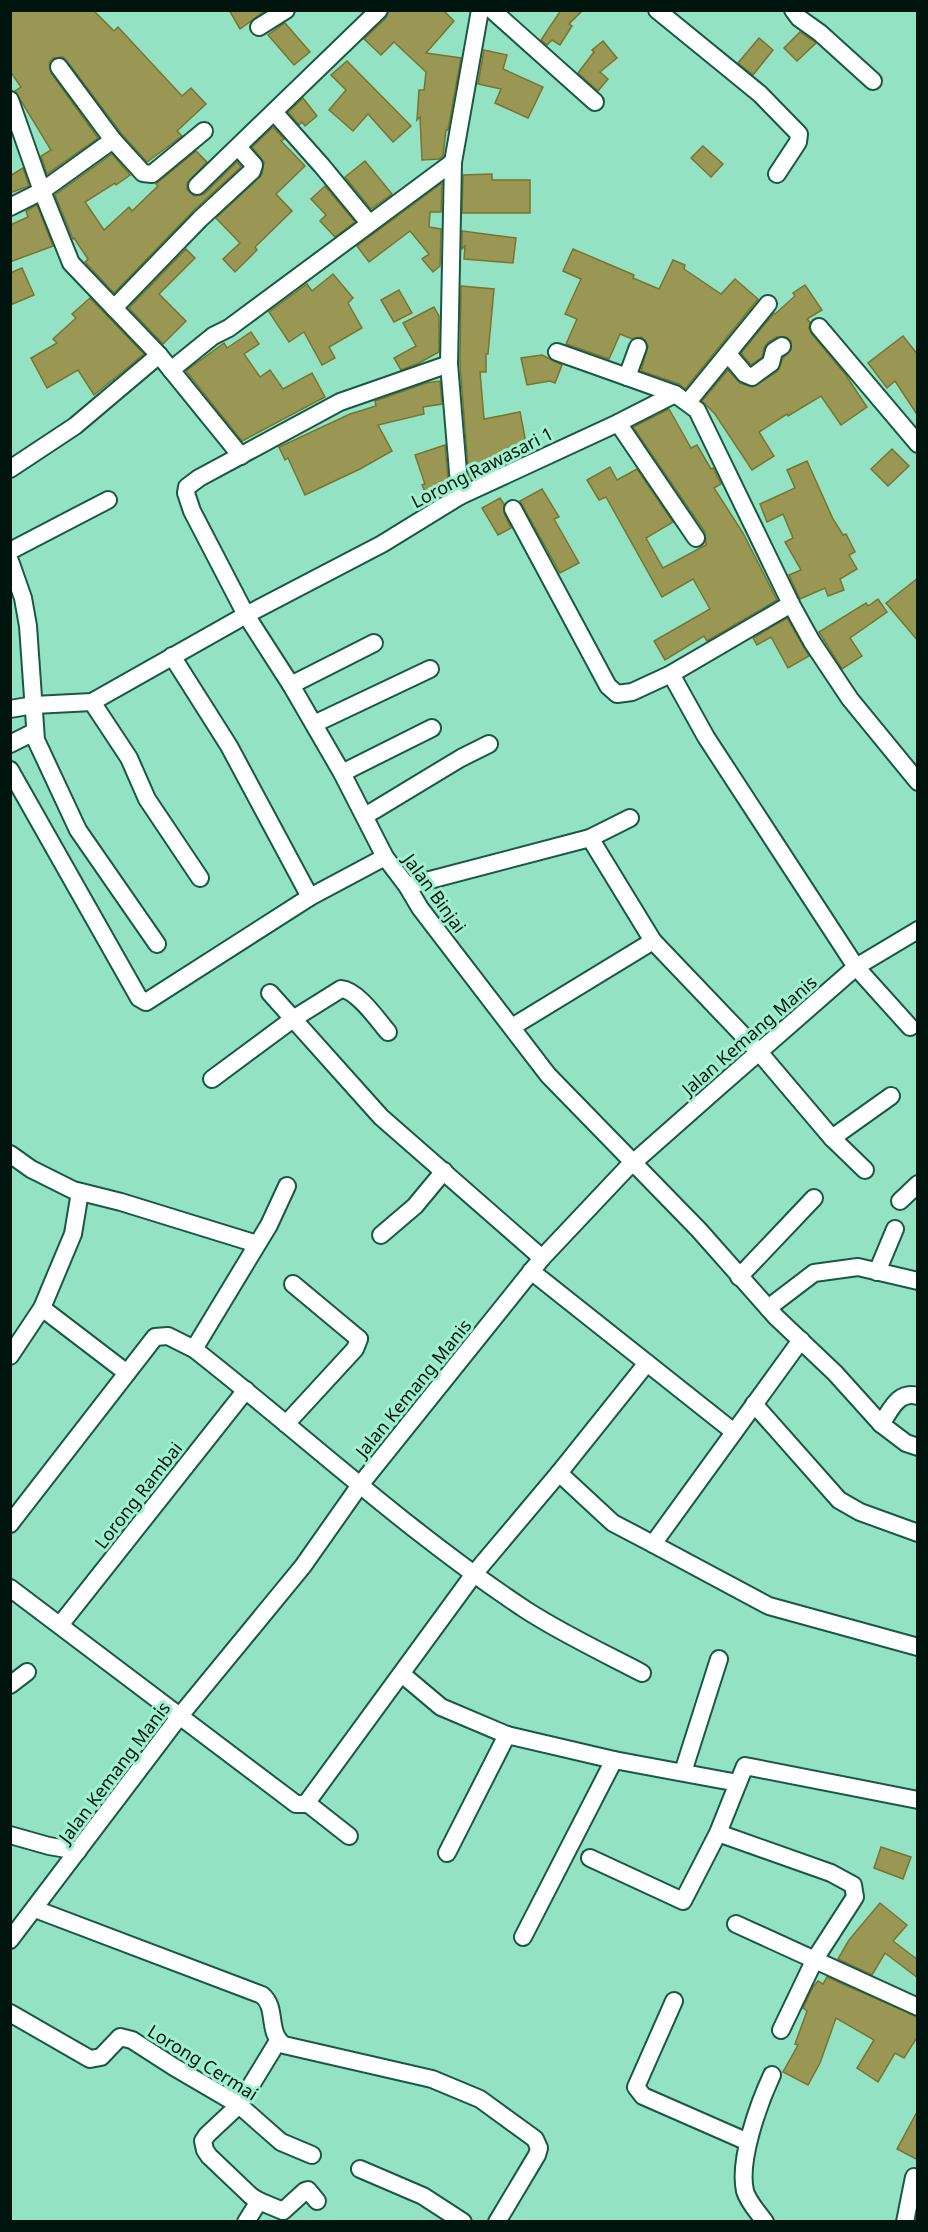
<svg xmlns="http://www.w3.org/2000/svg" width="928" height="2232" font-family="'Noto Sans',sans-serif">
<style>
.building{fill:#999753;stroke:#777530;stroke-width:1.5}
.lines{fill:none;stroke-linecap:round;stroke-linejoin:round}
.street-casing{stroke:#195944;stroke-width:20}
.street{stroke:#fff;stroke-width:16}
.labels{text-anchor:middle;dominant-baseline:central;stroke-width:6;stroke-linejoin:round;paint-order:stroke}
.street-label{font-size:18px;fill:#00150d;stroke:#9ff0d0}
</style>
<rect width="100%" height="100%" fill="#92e2c3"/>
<g class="building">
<path d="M10,10H93L114,31L118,27L182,96L191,88L206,104L177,131L182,136L147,162L121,133L67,61L63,57L53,58L49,63L51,73L98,138L47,174L41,156L51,150L15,91L21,87L10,71Z"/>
<path d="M229,10H266L240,29Z"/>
<path d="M389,10H443L454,21L426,53L461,58L448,130H446L443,156L439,159L422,160L420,117L417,120L419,90H424L426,72L394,42L381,55L364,39L386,18Z"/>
<path d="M561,10H583L569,24L572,26L560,45L552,40L547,45L541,40Z"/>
<path d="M285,23L310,52L294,65L268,35Z"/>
<path d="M800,32L816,43L797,61L784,48Z"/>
<path d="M759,38L773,50L753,75L738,63Z"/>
<path d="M603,41L617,58L600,72L608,79L598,91L578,73L594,52L592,50Z"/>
<path d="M484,50L507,55L503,69L543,87L528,118L495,103L501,89L478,84Z"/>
<path d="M347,61L411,126L393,142L368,114L353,131L329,110L346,90L331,75Z"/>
<path d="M303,98L317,116L305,126L302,122L299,125L288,112Z"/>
<path d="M273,127L284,139L281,141L305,166L276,194L292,211L255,247L257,250L235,272L223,259L240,243L216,218L262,175L264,162L252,147Z"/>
<path d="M703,146L723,164L711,177L691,158Z"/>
<path d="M196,151L207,162L187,183V189L194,196L204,194L237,162L241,167L193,211L114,293L85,262L88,259L74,238L73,239L55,195L112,154L130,175L116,185L115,183L85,202L104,230L129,207L132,211L158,186L156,184Z"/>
<path d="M365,161L392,194L371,209L345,177Z"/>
<path d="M23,168L29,186L10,193V176Z"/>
<path d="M492,174V180H530V213H462L463,175Z"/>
<path d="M442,183L441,212H430L429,227L441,229L440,266L433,272L422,259L429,254L410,231L369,262L357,246Z"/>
<path d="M325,186L355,222L335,237L320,221L326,215L311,199Z"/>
<path d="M37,205L53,246L10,262V225L28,217L26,211Z"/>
<path d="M462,231L516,238L513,263L464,259L465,246L462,249Z"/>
<path d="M186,249L195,258L159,294L186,321L163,344L129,308Z"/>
<path d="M573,249L634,275L633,278L659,289L673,260L685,265L684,269L721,294L735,279L758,299L685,389L679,384L641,371L648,346L642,337L632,339L620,334L609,359L566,344L577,319L565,314L581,279L563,271Z"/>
<path d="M22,268L34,295L10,305V273Z"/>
<path d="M333,274L353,298L348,303L362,328L329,347L335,358L322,365L304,332L289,342L269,312L307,284L312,291Z"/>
<path d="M805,285L822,310L807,319L810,322L809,328L811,333L845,374L867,407L841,425L821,396L788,416L787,414L759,432L774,456L752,470L715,414L702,401L728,370L740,383L753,387L778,371L783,358L791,350V341L786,337H777L768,342L764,348L762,357L751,365L741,353L774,313L775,314L795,296L793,293Z"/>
<path d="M461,286L494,289L488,354H486V372H480L484,419L520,412L528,453L491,463L493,469L469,480L460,364Z"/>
<path d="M399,290L412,313L394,322L381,300Z"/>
<path d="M90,298L144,354L94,395L78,370L47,388L31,358L57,343L53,339L76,318L72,314Z"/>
<path d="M434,307L439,316V352L417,364L401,370L394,358L416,346L403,323Z"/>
<path d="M251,332L259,344L244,354L260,377L270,370L283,389L312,373L325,397L242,441L186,371L224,343L227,348Z"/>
<path d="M903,336L918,355V416L895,381L887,388L868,363Z"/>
<path d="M542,355L562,365L555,383L550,381L527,385L521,358Z"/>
<path d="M440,381L442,404L423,407L424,414L378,425L392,451L360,469L305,495L288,458L285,460L279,447L350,414L376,406L375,401L426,383Z"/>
<path d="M669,409L691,448L697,445L711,469L713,468L721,484L714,488L743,533L777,600L707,641L704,636L665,660L654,641L710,609L693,579L662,597L606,497L599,500L587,480L610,467L617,480L637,469L673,522L646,538L663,568L706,545L705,532L633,427Z"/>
<path d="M445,445L449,490L430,502L422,485L425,484L415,455Z"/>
<path d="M892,449L909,466L888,486L871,469Z"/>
<path d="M807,461L833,519L843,535L846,534L855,552L849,555L857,569L840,579L844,590L828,596L825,588L800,599L789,575L801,570L785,542L793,538L783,514L767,522L760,504L795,488L787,470Z"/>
<path d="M542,489L559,517L554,519L579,563L560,573L520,501Z"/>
<path d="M500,498L504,504V513L511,528L498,535L482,508Z"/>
<path d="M918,578V641L886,603Z"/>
<path d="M878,599L887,612L850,638L862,656L842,669L819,632L866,603L868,606Z"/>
<path d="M787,618L809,656L788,668L771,637L757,645L753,638Z"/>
<path d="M881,1847L911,1857L903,1879L874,1868Z"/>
<path d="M880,1903L907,1925L893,1941L918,1960V1978L885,1953L872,1975L838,1959L849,1940Z"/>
<path d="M827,1977L918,2017V2036L904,2058L895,2053L878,2082L857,2068L874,2040L836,2018L820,2063L808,2085L783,2072L798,2045L795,2044L807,2011L803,2008L813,1987L818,1981L823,1984Z"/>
<path d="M918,2110V2160L897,2149Z"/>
</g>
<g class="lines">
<defs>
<g id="street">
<path d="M492,10L595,102"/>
<path d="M657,10L760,94L799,134L798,142L777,174"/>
<path d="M793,10L799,18L820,33L873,81"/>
<path d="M259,27L286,10"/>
<path d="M59,67L113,140L143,173L152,174L204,131"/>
<path d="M10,100L42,191L71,263L159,355L241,456"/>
<path d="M274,112L322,166L369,223"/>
<path d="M197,186L379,10"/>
<path d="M10,207L42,191L113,140"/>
<path d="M114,308L200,219L252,171L254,165L238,147"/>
<path d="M819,327L918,444"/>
<path d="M728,354L745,374L752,377L771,363L774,351L782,346"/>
<path d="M449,364L340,402L199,478L187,487L186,493L192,511L246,615L291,685L342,773L385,857L407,886L420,908L548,1075L699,1230L776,1317L835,1373L881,1424L906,1443L918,1447"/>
<path d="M171,370L213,336L229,328L453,162"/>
<path d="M627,377L638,347"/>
<path d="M688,402L768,304"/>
<path d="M618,423L696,538"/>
<path d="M10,469L75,426L159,355"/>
<path d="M460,496L449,364L453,162L480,10"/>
<path d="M513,509L608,686L617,694L632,692L671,674L791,604L697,410L675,394L557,352"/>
<path d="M10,551L108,500"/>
<path d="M10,561L23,598L28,626L36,740L78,830L157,944"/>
<path d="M791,604L812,642L850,699L918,782"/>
<path d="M172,656L229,746L310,897"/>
<path d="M671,674L706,737L856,967L910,1027"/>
<path d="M291,685L374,643"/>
<path d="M92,702L129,758L147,799L200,878"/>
<path d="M10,709L34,705L92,702L246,615L382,544L460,496L618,423L675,394"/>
<path d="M314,724L430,669"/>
<path d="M10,744L34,732"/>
<path d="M10,770L139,998L146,1002L310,897L385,857"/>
<path d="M342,773L432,728"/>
<path d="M365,816L461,758L489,744"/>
<path d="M590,838L653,941L759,1052L832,1138L865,1170"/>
<path d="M407,886L590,838L630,818"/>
<path d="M270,993L381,1117L542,1258"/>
<path d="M512,1027L653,941"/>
<path d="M212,1079L293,1019L341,989C357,990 377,1019 388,1032"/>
<path d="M832,1138L891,1096"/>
<path d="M10,1154L31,1169L73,1190L121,1202L257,1244"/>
<path d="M900,1201L918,1184"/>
<path d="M381,1235L415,1206L444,1171"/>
<path d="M531,1271L734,1432"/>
<path d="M877,1272L895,1229"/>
<path d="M739,1277L814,1198"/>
<path d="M42,1308L127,1373"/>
<path d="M768,1308L814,1273L858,1267L918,1281"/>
<path d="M194,1349L269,1225L287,1186"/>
<path d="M10,1356L42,1308L73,1234L80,1192"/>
<path d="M754,1404L839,1500L860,1512L918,1533"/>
<path d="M286,1424L355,1349L359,1339L293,1284"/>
<path d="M881,1424C891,1410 898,1390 918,1396"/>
<path d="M559,1473L647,1363"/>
<path d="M10,1524L155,1337L168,1336L194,1349C305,1436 409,1533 526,1610C563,1634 604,1653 642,1673"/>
<path d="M653,1544L769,1606L918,1647"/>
<path d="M10,1588L296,1804H304L308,1801L474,1574L559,1473L613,1523L653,1544L801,1340"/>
<path d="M60,1625L246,1390"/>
<path d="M403,1675L441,1707L507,1735L614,1760L738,1783L745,1766L918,1800"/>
<path d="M10,1685L27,1672"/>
<path d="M683,1772L719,1659"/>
<path d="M307,1803L349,1836"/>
<path d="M718,1833L831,1873L853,1885L855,1897L815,1959L781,2030"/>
<path d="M10,1835L49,1846L78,1851"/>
<path d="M447,1853L507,1735"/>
<path d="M590,1858L683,1901L718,1833L738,1783"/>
<path d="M35,1909L262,1995C278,2008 266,2032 284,2045L432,2079L480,2099L535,2139L539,2148L537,2155L497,2222"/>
<path d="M736,1924L918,2007"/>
<path d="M523,1937L614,1760"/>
<path d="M10,1940L179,1717L303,1566L360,1485L542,1258L626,1169L720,1086L856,967L918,930"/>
<path d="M674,2001L636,2087L643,2096L748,2142"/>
<path d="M10,2013L90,2059L101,2057L120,2037L132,2040L174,2067L239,2105L281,2142L312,2155"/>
<path d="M360,2169L423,2196L463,2222"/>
<path d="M259,2201L283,2211L305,2191L308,2190L317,2201"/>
<path d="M246,2222L259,2201L251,2196L209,2156L205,2150L203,2141L207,2135L239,2105L278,2041"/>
<path d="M765,2222C758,2212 748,2202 745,2191C738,2160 759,2103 772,2075"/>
<path d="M905,2222L914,2177"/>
</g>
</defs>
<use href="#street" class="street-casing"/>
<use href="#street" class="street"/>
</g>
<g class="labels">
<g class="street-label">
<text transform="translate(482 467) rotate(-27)">Lorong Rawasari 1</text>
<text transform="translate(435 893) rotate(54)">Jalan Binjai</text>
<text transform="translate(749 1035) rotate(-41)">Jalan Kemang Manis</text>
<text transform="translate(413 1388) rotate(-51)">Jalan Kemang Manis</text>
<text transform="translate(138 1495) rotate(-52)">Lorong Rambai</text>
<text transform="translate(114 1772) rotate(-53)">Jalan Kemang Manis</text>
<text transform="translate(203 2062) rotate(32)">Lorong Cermai</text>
</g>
</g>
<rect width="928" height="2232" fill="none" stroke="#00150d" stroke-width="24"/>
</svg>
